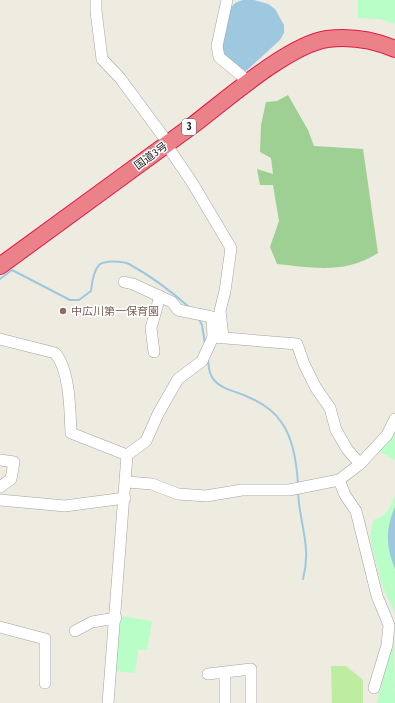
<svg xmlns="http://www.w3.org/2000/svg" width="395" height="703" font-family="'Fira Sans Condensed','Noto Sans JP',sans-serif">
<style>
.grass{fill:#beeda2}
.forest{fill:#9dd092}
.park{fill:#b9fdc7}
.water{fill:#9dc8df}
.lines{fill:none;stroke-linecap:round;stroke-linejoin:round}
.stream{stroke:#9dc8df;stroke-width:2}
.minor-casing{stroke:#a3a3a3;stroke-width:12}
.highway-casing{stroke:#e11844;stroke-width:18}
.minor{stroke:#fff;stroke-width:11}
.highway{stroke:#ec8289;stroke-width:16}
.education-dot{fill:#8d6e63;stroke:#fff;stroke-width:1.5}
.labels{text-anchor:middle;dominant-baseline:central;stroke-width:3;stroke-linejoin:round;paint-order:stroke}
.shield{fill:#fff;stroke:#606060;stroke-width:1}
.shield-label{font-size:10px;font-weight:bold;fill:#1c1c1c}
.street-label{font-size:11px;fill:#1c1c1c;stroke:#fff}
.education-label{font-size:11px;fill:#785e54;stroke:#fff;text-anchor:start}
</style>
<rect width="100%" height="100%" fill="#eeebe1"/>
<path class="grass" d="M331,666H346L363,680V703H332Z"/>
<path class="forest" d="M288,95L308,130L314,146L363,149L378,253C345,274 314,268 277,264L270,247L279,221L273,185H260L257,169L273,174L271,158L260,152L261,125L266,102L277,101Z"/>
<g class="park">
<path d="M358,0H395V24L380,19L358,18Z"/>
<path d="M395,428V460L378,451Z"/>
<path d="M395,495V613L382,585L370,538L373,520C388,516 389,508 395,495Z"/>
<path d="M121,616L152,621L147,650H138L135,673L116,671L119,617Z"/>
<path d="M394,633L395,703H377Z"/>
</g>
<g class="water">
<path d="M243,0H254L268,4L275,9L284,25V33L280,40L246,71H242L222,54C221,42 225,13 234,4C236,2 240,1 243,0Z"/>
<path d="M395,507V569C386,547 385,529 395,507Z"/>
</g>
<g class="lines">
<g class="stream">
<path d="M0,279L12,270L70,300H79L91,291C92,283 93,271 99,265C105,260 122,261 129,264C149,275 172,292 189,307"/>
<path d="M199,319L202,325L205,344"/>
<path d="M208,360C209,368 209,374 214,380C222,390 237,391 248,397C260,402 274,411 282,423C293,439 297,466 298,485"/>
<path d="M298,491C299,523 312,546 303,579"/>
</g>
<defs>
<g id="minor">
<path d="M96,0V11L102,59L120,78L168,143"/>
<path d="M227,0L217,46L219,57L249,82"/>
<path d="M166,144L193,184L231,248L225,291L220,311L223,337"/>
<path d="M213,337L297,344L304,364L316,388L330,408L336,430L347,449L360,464"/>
<path d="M0,339L55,353C70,370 70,411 71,433L127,455"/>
<path d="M154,352L151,328L160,296"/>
<path d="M0,460L14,462L11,479L0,487"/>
<path d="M339,480L345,495L356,511L377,596L389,625L387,645L374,688"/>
<path d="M127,482L152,484L178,494L206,496L242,490H289L339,480L360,464L387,435L395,419"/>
<path d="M0,500L65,506L125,498"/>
<path d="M0,627L45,639V683"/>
<path d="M75,631L92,622L116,618"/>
<path d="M225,673V703"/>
<path d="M208,674L251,669V703"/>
<path d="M108,703L127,455L146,441L158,414L178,379L202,361L213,337L212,317L178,310L172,302L133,284L124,282"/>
</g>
<path id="highway" d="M0,266C64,219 129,172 193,125C226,100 288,45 327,39C350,36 374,40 395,49"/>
</defs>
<use href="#minor" class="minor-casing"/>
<use href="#highway" class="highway-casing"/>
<use href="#minor" class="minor"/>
<use href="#highway" class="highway"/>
</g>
<circle class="education-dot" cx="63" cy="311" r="4"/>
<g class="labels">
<rect class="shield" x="182" y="119" width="14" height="16" rx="3"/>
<g class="shield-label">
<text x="189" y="127">3</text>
</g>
<g class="street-label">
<text transform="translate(151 156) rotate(-36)">国道3号</text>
</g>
<g class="education-label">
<text x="71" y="311">中広川第一保育園</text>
</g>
</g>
</svg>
